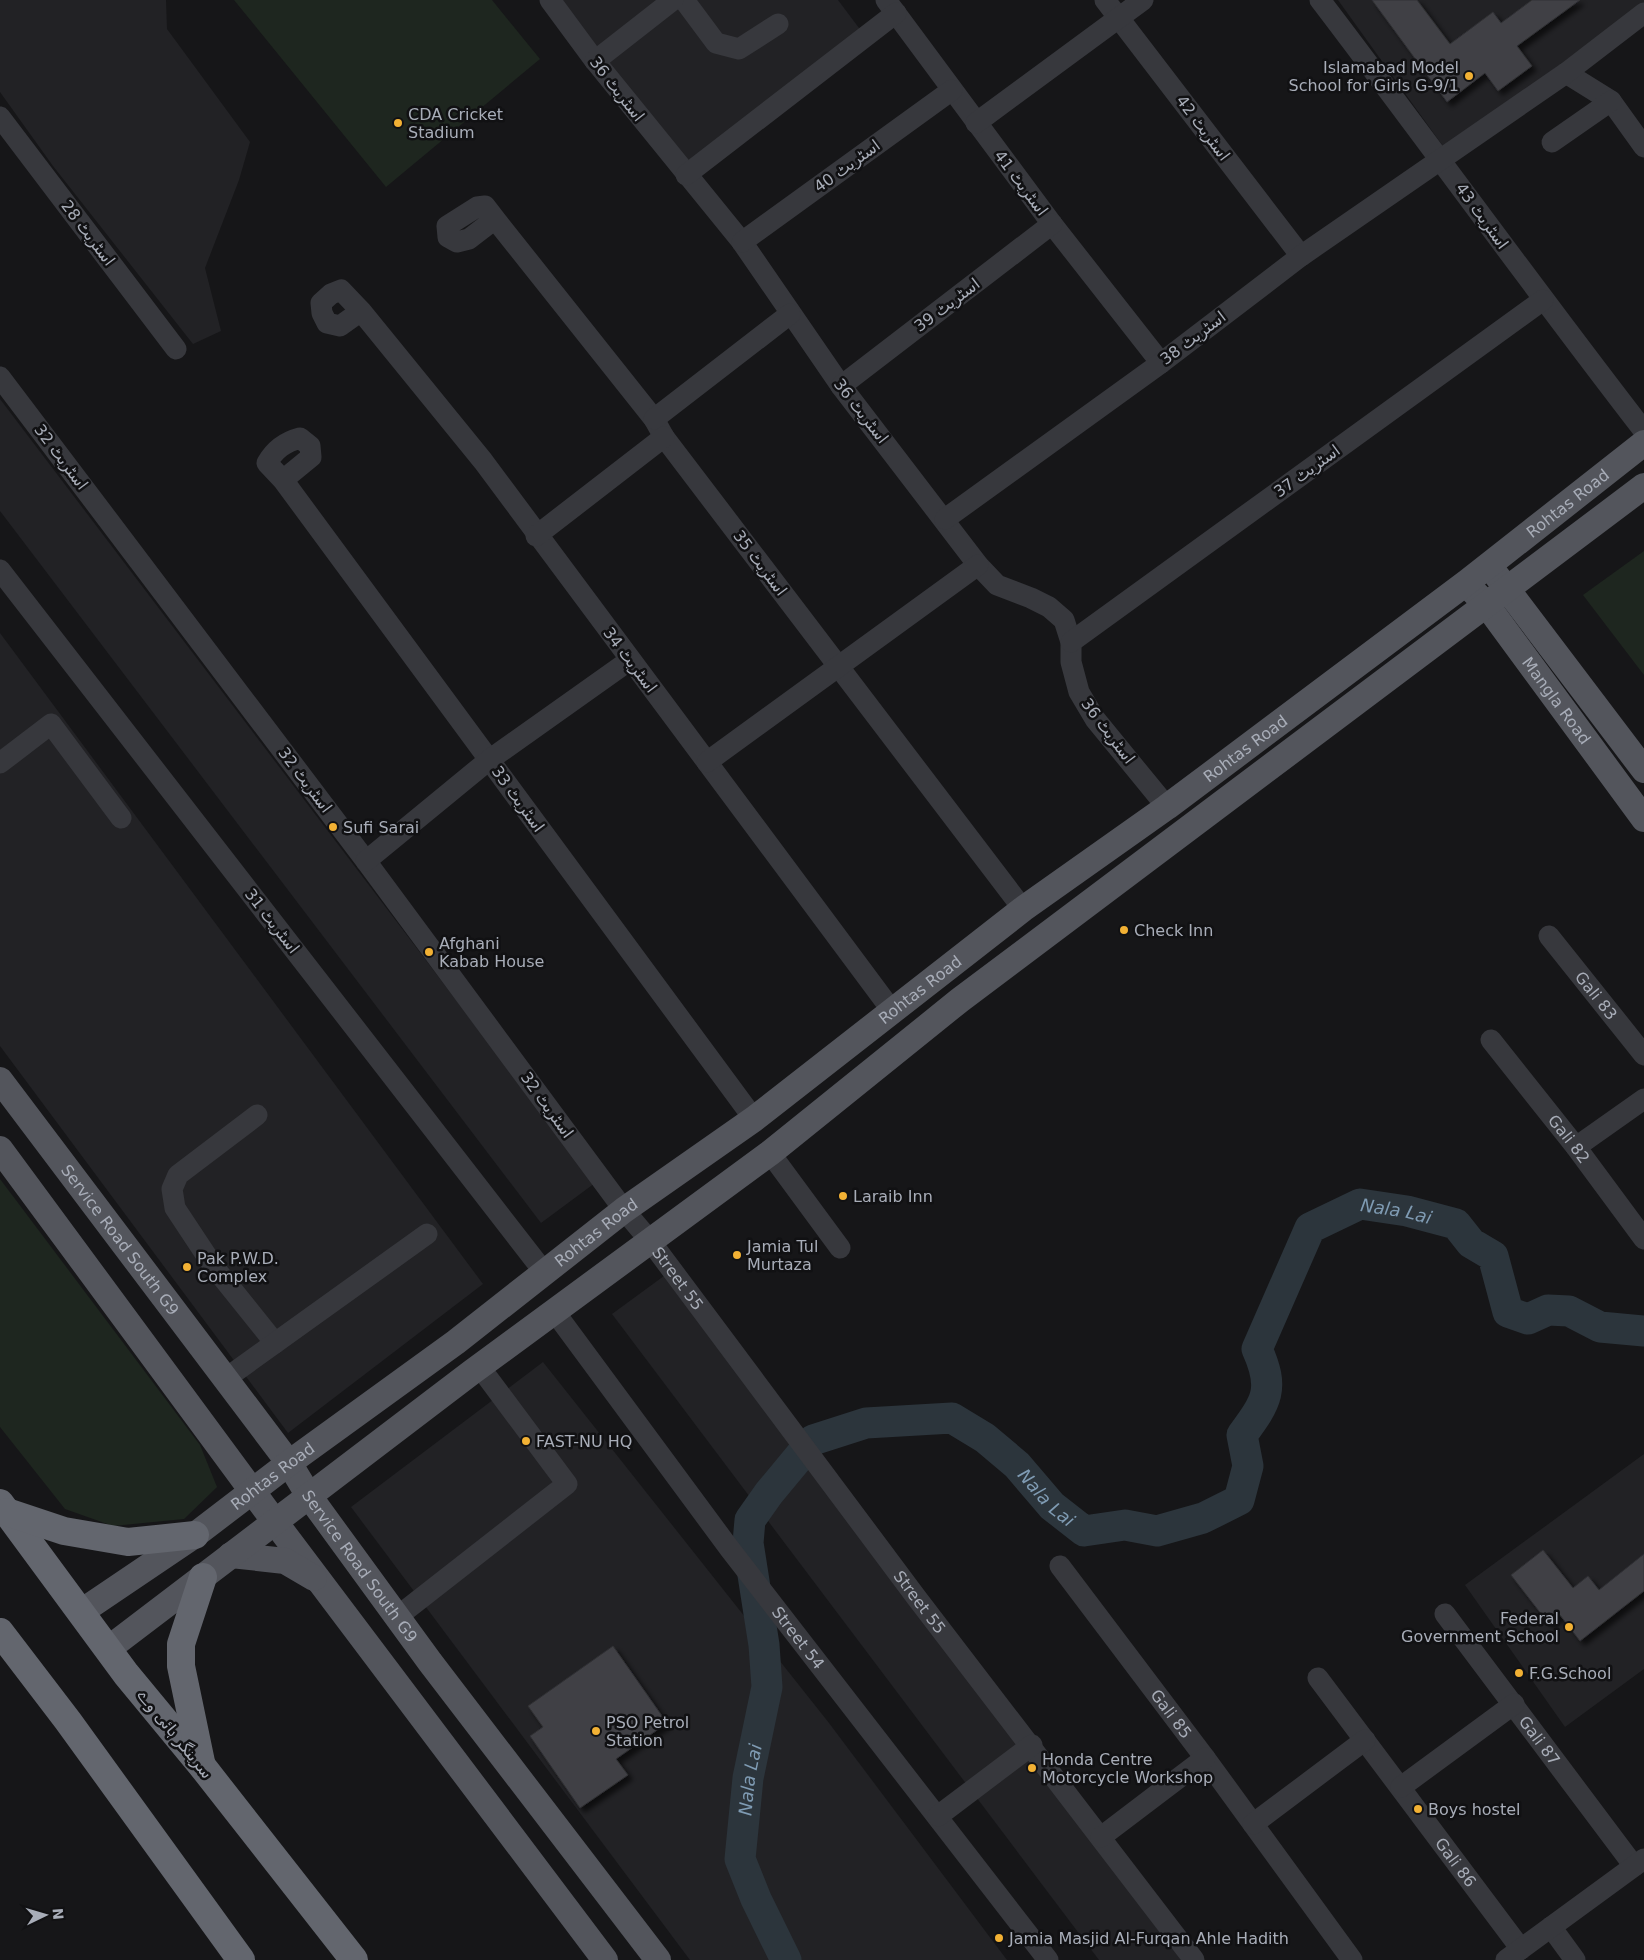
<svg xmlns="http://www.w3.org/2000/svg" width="1644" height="1960" font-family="'DejaVu Sans','Noto Sans Arabic',sans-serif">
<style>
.built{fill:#222225}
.green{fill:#1e261f}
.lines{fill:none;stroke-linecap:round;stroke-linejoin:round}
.river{stroke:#2c353c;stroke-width:31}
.building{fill:#404145;stroke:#303034;filter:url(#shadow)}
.minor{stroke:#37383d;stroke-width:21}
.major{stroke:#53555c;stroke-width:26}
.highway{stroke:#63666e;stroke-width:28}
.poi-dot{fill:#f2b134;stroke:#111113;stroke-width:2}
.labels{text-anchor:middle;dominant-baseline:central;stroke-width:5;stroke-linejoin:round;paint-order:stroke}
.poi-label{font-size:16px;fill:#a8adb8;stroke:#111113;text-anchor:start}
.street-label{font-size:16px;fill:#a8adb8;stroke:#111113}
.water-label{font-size:18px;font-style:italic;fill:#7f9bb3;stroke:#111113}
</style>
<defs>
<filter id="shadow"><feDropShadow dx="4.5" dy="4.5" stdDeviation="2.5" flood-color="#0009"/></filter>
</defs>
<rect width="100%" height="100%" fill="#161618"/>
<g class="built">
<path d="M0,0H166L167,29L250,142L239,180L205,268L221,331L193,344L53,166L0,92Z"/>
<path d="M560,0H838L865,36L685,165Z"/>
<path d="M1338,0H1644V3L1445,149Z"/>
<path d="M0,399L595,1183L541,1223L0,511Z"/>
<path d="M0,633L483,1284L288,1433L0,1046Z"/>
<path d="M668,1273L1181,1960H1099L612,1314Z"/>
<path d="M543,1362L829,1723L1007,1960H690L351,1507Z"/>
<path d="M1644,1454V1669L1565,1727L1465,1585Z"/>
</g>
<g class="green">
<path d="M234,0H492L540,59L386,187Z"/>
<path d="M1644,551V675L1583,595Z"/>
<path d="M0,1179L200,1445L217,1487L184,1519L113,1526L65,1509L0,1427Z"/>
</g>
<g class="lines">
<path class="river" id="s1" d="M786,1960L756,1899L740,1859L748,1778L767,1687L764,1645L748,1543L750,1520L769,1493L813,1440L866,1423L952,1418L985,1438L1017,1465L1052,1506L1084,1531L1125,1525L1157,1531L1203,1518L1239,1500L1248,1466L1242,1435C1267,1401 1275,1389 1257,1349L1310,1228L1360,1204L1407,1211L1456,1224L1471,1243L1493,1256L1508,1312L1528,1319L1548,1310L1569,1311L1600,1327L1644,1331"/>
</g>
<g class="building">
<path d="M1372,0H1417L1450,44L1493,12L1501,23L1532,0H1580L1517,46L1532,66L1498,91L1485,73L1447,102Z"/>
<path d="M1543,1550L1573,1588L1588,1576L1599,1590L1644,1554V1591L1580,1641L1560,1615L1549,1624L1511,1575Z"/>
<path d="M613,1646L667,1723L616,1759L628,1775L580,1808L530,1736L543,1727L528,1706Z"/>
</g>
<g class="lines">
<g class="minor">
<path d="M550,0L595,61L742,242L841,386L978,565L997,585L1031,598L1049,607L1064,620L1071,642V662L1079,692L1095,719L1167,807"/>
<path d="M684,0L716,43L739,49L778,24"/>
<path d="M886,0L1052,224L1161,363"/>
<path d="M1105,0L1301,256"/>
<path d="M1320,0C1429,143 1534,289 1644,431"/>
<path d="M595,61L673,0"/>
<path d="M1566,73L1611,101L1644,147"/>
<path d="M0,117L176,349"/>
<path d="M976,123L1143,0"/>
<path d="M1552,142L1611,101"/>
<path d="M686,175L896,13"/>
<path d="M495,219L469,239L457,242L448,237L447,226L477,207L485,206L495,219L654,419L664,437L1023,909"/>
<path d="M742,242L952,90"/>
<path d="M361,311L340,326L327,323L322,313L321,303L331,294L341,290L361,311L483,461L893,1012"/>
<path id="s2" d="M0,377L366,861L624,1210L651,1242L916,1597L1194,1960"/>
<path d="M841,386L1052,224"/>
<path d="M654,419L790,314"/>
<path d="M283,480L311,457L310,446L300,438C285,442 275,449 267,463L283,480L754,1119"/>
<path d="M945,519L1161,363L1301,256L1566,73L1644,13"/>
<path d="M536,536L664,437"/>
<path d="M0,570L544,1272"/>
<path d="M1071,642L1543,300"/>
<path d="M707,762L978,565"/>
<path d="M0,763L51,724L121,818"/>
<path d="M366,861L489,760L630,660"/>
<path id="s3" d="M1549,936L1644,1055"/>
<path id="s4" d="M1491,1040L1576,1147L1644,1239"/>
<path d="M257,1115L178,1175L172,1189L175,1208L214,1267L275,1343"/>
<path d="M1576,1147L1644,1099"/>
<path d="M770,1153L840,1248"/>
<path id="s5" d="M554,1311L729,1548L1048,1960"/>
<path d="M225,1379L427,1234"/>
<path id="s6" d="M1060,1566L1205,1758L1352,1960"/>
<path id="s7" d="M1445,1614L1634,1866"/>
<path d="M397,1617L567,1484L479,1366"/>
<path id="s8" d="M1318,1678L1521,1949"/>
<path d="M1401,1787L1514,1704"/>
<path d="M938,1816L1032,1745"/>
<path d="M1253,1824L1365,1740"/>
<path d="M1101,1837L1205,1758"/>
<path d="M1551,1927L1575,1960"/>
<path d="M1506,1960L1644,1859"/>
</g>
<g class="major">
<path d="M1497,576L1644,770"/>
<path id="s9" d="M1473,591L1486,604L1644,819"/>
<path id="s10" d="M0,1080L289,1463L309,1496L430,1662L658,1960"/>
<path d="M0,1149L275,1522L605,1960"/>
<path d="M231,1555L285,1561L314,1578"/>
<path id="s11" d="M81,1612L195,1535L289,1463L456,1342L624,1210L754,1119L1023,909L1167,807L1466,583L1644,443"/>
<path d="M108,1649L472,1372L770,1153L960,1000L1644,486"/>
</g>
<g class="highway">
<path d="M0,1503L126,1674L202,1766L354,1960"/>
<path d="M7,1512L64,1531L128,1542L195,1535"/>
<path d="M0,1632L68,1721L241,1960"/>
<path d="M201,1762L181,1666V1644L203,1577"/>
</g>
</g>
<g class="poi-dot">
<circle cx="1469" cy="76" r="5"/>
<circle cx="398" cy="123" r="5"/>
<circle cx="333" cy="827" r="5"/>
<circle cx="1124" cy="930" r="5"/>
<circle cx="429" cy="952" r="5"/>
<circle cx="843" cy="1196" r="5"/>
<circle cx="737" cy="1255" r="5"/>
<circle cx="187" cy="1267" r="5"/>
<circle cx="526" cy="1441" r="5"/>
<circle cx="1569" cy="1627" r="5"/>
<circle cx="1519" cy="1673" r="5"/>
<circle cx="596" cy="1731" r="5"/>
<circle cx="1032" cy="1768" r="5"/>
<circle cx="1418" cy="1809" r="5"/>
<circle cx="999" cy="1938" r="5"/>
</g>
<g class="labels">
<g class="poi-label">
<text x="1459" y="67" text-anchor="end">Islamabad Model<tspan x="1459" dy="18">School for Girls G-9/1</tspan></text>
<text x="408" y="114">CDA Cricket<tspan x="408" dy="18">Stadium</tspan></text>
<text x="343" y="827">Sufi Sarai</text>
<text x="1134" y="930">Check Inn</text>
<text x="439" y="943">Afghani<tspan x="439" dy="18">Kabab House</tspan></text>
<text x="853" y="1196">Laraib Inn</text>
<text x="747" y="1246">Jamia Tul<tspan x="747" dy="18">Murtaza</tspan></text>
<text x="197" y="1258">Pak P.W.D.<tspan x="197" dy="18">Complex</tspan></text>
<text x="536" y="1441">FAST-NU HQ</text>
<text x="1559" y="1618" text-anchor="end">Federal<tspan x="1559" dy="18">Government School</tspan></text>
<text x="1529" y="1673">F.G.School</text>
<text x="606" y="1722">PSO Petrol<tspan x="606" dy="18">Station</tspan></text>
<text x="1042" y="1759">Honda Centre<tspan x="1042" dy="18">Motorcycle Workshop</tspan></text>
<text x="1428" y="1809">Boys hostel</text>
<text x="1009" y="1938">Jamia Masjid Al-Furqan Ahle Hadith</text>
</g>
<g class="street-label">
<text transform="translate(617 89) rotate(52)">اسٹریٹ 36</text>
<text transform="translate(1203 128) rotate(53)">اسٹریٹ 42</text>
<text transform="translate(847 166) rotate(-36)">اسٹریٹ 40</text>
<text transform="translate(1021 183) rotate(53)">اسٹریٹ 41</text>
<text transform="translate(1482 216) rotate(54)">اسٹریٹ 43</text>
<text transform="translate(88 233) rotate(53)">اسٹریٹ 28</text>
<text transform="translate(947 305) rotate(-37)">اسٹریٹ 39</text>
<text transform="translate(1193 338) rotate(-37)">اسٹریٹ 38</text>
<text transform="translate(861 411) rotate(52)">اسٹریٹ 36</text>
<text transform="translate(61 457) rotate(53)">اسٹریٹ 32</text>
<text transform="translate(1307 471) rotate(-36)">اسٹریٹ 37</text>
<text stroke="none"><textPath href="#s11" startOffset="1855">Rohtas Road</textPath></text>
<text transform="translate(760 563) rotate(53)">اسٹریٹ 35</text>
<text transform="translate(630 660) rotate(53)">اسٹریٹ 34</text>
<text stroke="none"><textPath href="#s9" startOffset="138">Mangla Road</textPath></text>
<text transform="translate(1108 731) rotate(53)">اسٹریٹ 36</text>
<text stroke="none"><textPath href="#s11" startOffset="1450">Rohtas Road</textPath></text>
<text transform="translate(305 780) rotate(53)">اسٹریٹ 32</text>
<text transform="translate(518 799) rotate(54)">اسٹریٹ 33</text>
<text transform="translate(272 921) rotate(52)">اسٹریٹ 31</text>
<text stroke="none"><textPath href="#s11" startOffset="1045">Rohtas Road</textPath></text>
<text stroke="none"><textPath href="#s3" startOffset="76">Gali 83</textPath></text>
<text transform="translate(547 1105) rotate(54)">اسٹریٹ 32</text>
<text stroke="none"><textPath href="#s4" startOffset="126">Gali 82</textPath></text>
<text stroke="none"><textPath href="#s11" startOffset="640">Rohtas Road</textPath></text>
<text stroke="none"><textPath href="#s10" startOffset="200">Service Road South G9</textPath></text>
<text stroke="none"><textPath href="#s2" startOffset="1128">Street 55</textPath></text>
<text stroke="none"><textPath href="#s11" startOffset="235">Rohtas Road</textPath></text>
<text stroke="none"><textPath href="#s10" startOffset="605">Service Road South G9</textPath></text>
<text stroke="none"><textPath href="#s2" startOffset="1532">Street 55</textPath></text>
<text stroke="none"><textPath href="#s5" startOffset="408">Street 54</textPath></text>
<text stroke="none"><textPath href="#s6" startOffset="185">Gali 85</textPath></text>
<text transform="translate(175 1734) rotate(51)">سرینگر ہائی وے</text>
<text stroke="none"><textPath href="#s7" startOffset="158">Gali 87</textPath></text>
<text stroke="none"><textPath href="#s8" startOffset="230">Gali 86</textPath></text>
</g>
<g class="water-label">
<text stroke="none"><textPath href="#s1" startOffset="1420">Nala Lai</textPath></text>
<text stroke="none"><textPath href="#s1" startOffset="822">Nala Lai</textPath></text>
<text stroke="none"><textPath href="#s1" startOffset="191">Nala Lai</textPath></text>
</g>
</g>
<g transform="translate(45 1915) rotate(85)" stroke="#111113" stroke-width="4" paint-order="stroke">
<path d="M0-4L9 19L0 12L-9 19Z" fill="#a8adb8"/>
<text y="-8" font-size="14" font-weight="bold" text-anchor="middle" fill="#a8adb8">N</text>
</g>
</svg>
